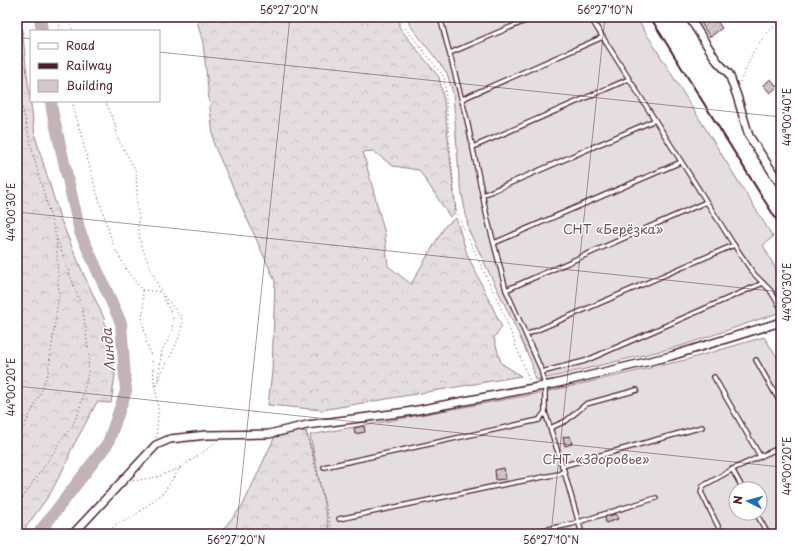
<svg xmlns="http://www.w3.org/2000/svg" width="798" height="551" font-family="'Playpen Sans',sans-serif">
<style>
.forest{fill:url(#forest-crowns);stroke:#987e86}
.garden{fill:#e5dee0;stroke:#987e86;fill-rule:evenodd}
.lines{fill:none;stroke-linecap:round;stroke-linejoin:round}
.river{stroke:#c1b3b6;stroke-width:12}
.building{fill:url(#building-hatch);stroke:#4a1f2b}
.service-casing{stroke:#4a1f2b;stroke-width:6}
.minor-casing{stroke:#4a1f2b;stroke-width:10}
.path{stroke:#4a1f2b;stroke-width:1;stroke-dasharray:1 3;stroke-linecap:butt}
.service{stroke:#fff;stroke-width:3.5}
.minor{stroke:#fff;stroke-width:7}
.rail{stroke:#4a1f2b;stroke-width:2}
.ticks{fill:none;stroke:#4a1f2b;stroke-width:1;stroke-opacity:0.45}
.labels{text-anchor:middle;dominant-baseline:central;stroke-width:3;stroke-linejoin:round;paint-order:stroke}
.park-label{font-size:13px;fill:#714f58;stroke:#fff}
.water-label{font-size:14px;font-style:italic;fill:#74535c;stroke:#fff}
.neatline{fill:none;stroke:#4a1f2b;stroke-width:1.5}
.ticks-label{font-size:10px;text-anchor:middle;fill:#4a1f2b}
</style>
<defs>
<pattern id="forest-crowns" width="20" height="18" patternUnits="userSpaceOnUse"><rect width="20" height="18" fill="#e5dee0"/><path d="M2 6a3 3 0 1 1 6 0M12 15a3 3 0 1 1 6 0" fill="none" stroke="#c6bec0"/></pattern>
<pattern id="building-hatch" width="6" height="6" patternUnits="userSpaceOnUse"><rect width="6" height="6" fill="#d2c7cb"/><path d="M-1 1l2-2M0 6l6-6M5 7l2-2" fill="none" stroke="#b6aaae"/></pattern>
</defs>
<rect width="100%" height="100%" fill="#fff"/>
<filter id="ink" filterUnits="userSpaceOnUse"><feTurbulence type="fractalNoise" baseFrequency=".025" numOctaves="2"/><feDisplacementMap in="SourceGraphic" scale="8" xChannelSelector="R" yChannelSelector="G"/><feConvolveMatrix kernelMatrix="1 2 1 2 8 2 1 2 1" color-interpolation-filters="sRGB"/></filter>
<g filter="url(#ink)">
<g class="forest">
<path d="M17,17H21L26,66L35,136L60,218L83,273L104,318L115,375L111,403L97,402L70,452L68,460L50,494L21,534H17Z"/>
<path d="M196,17H399V27L439,77L444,101L456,212L450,217L419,170L393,166L373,151L363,152L385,234L388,266L411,284L445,226L456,218L467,254L502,327L494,338L501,363L521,376L322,410L268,405L272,372L275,281L214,145L203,43Z"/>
<path d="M306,431L337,534H219L243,505L276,434Z"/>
</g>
<g class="garden">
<path d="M408,17H636L773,237L763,245L781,279V312L681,346L552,377L535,380L532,364L513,322L469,231L459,178L453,93L447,73L409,24Z"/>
<path d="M764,337L781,363V534H330L310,435L541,393L685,360ZM736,489H760V513H736Z"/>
</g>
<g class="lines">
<g class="river">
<path d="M40,17L42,31"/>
<path d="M38,534L108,443L126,391L121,323L80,232L52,110L51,101"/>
</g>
</g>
<g class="building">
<path d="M703,17H714L722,28L710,37L699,20Z"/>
<path d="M771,79L777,87L770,93L763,85Z"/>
<path d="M364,426L365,432L355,434L354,428Z"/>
<path d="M570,436L572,444L565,446L563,437Z"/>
<path d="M504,468L506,479L496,480L495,470Z"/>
<path d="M616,514L618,519L606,523L605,517Z"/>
</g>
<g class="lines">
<defs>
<g id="service">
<path d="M440,17L467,120L487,217L506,290L541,369L545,386V412L564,471L582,534"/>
<path d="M590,17L732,242L754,274L770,290L781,308"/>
<path d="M450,53L525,21"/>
<path d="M462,99L603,37"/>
<path d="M473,147L629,79"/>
<path d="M483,195L655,120"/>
<path d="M494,243L681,162"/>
<path d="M506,290L706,202"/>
<path d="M526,335L734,245"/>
<path d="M756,360L781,404"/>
<path d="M542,372L585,361L763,283"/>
<path d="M714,377L760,456"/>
<path d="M550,428L566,421L586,404L637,390"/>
<path d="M562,466L702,427"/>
<path d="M324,467L539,420L545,412"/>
<path d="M732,469L743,489"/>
<path d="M756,513L768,534"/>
<path d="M339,519L491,487L559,474L564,471"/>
<path d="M525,534L572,524L656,498"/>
<path d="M722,534L701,492L703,486L735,468L781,447"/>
</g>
<g id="minor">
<path d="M689,17L717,61L729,74L737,96L749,136L781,185"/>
<path d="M73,534L156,445L170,439L206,435L269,434L307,425L407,412L554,384L671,356L781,322"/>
</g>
</defs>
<use href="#service" class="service-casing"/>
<use href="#minor" class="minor-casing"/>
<g class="path">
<path d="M59,17L60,31"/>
<path d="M67,17L73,31"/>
<path d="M402,17L403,25L444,77L456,212L503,312L530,382"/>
<path d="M740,82L753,52L765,35L781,21"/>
<path d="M17,85L35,162L56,236L83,311L89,356L88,373L82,400L78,414L73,424L17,506"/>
<path d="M72,101L95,187L114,247L127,271L142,290L144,306L142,317L147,344L152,359L155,389"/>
<path d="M105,101L110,111L115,124L118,139L136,171L137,191V206L139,217L138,226L140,241L144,252L150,267L161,292L181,317C187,333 163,367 157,383C154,393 158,400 158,410C158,419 157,429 156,438"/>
<path d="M142,290L161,292"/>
<path d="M158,380L162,350L168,340L172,330L173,316L162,295"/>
<path d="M306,432L333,534"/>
<path d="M17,441L41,392L48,373L59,294L56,237"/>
<path d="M133,481L157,477L180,468"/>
<path d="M108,534L115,525L133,517L164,492L180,468L202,453L216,442"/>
</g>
<use href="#service" class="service"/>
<use href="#minor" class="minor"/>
<path class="rail" d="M650,17L781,227"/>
</g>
</g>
<path class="ticks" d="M17,37L31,39M159,52L781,117M17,212L781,292M17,386L781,467M236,534L290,17M551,534L605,17"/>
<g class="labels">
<g class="park-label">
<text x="613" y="228">СНТ «Берёзка»</text>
<text x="596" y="458">СНТ «Здоровье»</text>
</g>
<g class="water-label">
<text transform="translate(108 350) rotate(-95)">Линда</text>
</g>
</g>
<rect width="798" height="551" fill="none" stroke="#fff" stroke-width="44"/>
<rect x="30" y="30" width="130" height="72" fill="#ffffff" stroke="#b7a5aa"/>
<rect x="38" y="43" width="20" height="6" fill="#ffffff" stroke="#b7a5aa"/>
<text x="66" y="50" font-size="12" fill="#4a1f2b">Road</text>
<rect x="38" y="63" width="20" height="6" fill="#4a1f2b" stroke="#b7a5aa"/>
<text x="66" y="70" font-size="12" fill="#4a1f2b">Railway</text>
<rect x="38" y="80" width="20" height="12" fill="#d2c7cb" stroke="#b7a5aa"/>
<text x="66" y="90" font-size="12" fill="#4a1f2b">Building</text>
<g transform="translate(748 501) rotate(276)"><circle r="19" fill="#ffffff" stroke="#b7a5aa"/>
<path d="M0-3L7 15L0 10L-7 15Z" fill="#1f6fb2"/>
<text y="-6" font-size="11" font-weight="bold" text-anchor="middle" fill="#4a1f2b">N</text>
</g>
<rect x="22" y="22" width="754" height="507" class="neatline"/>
<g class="ticks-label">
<text x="289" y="14">56°27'20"N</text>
<text x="605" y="14">56°27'10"N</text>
<text transform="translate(787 117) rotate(-90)" y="4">44°00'40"E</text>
<text transform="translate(11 212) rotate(-90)" y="4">44°00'30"E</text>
<text transform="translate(787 292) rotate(-90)" y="4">44°00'30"E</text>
<text transform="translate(11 387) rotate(-90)" y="4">44°00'20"E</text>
<text transform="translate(787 466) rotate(-90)" y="4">44°00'20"E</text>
<text x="236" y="544">56°27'20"N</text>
<text x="551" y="544">56°27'10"N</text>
</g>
</svg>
